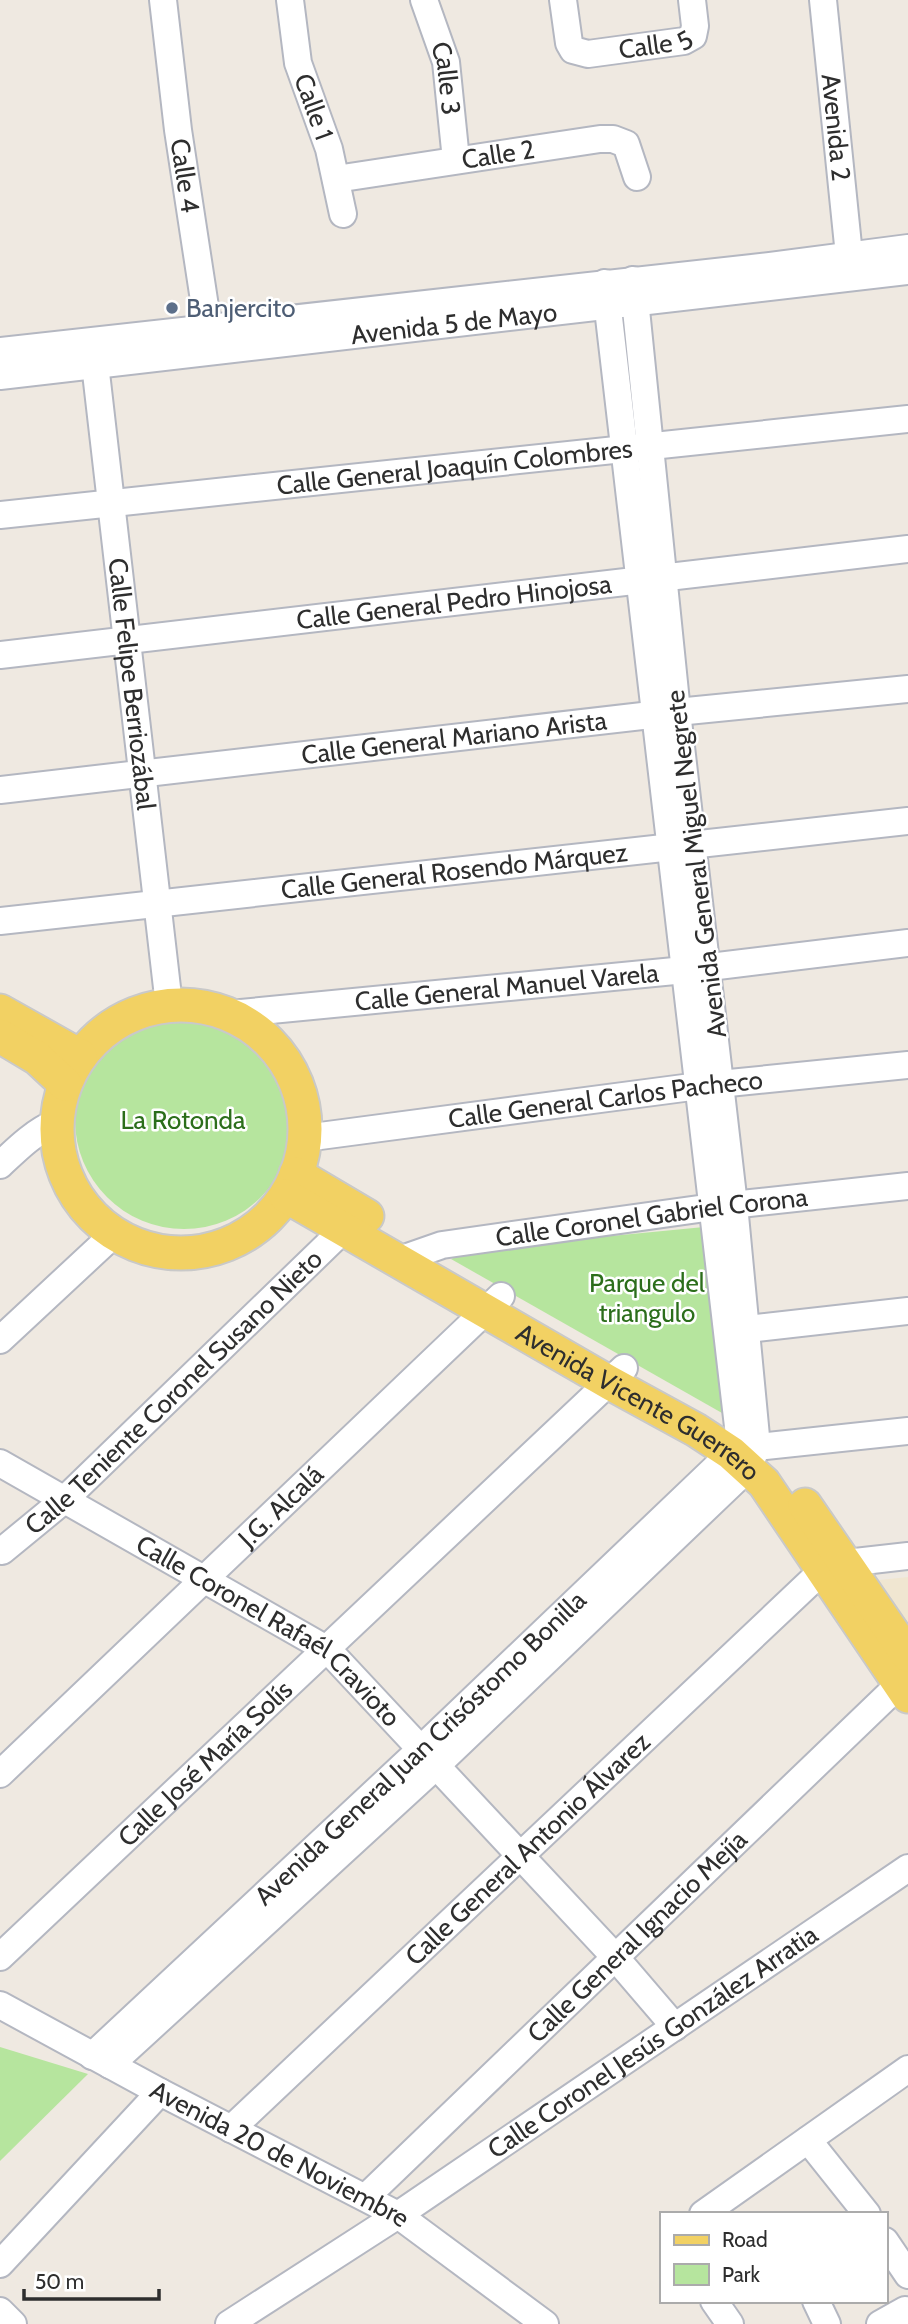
<svg xmlns="http://www.w3.org/2000/svg" width="908" height="2324" font-family="Cabin,sans-serif">
<style>
.education{fill:#f0e6d1}
.green{fill:#b6e59e}
.lines{fill:none;stroke-linecap:round;stroke-linejoin:round}
.minor-casing{stroke:#b4b7c1;stroke-width:30}
.major-casing{stroke:#c9c9c9;stroke-width:37}
.minor{stroke:#fff;stroke-width:26}
.major{stroke:#f2d163;stroke-width:33}
.service-dot{fill:#5c6f8a;stroke:#fff;stroke-width:2.5}
.labels{text-anchor:middle;dominant-baseline:central;stroke-width:5;stroke-linejoin:round;paint-order:stroke}
.street-label{font-size:26px;fill:#2e2e2e;stroke:#fff}
.service-label{font-size:26px;fill:#4e5e75;stroke:#fff;text-anchor:start}
.park-label{font-size:26px;fill:#2c6e1b;stroke:#fff}
</style>
<rect width="100%" height="100%" fill="#efe9e1"/>
<path class="education" d="M908,1577V1633L870,1581Z"/>
<g class="green">
<circle cx="184" cy="1120" r="109"/>
<path d="M704,1227L722,1413L451,1259L478,1249Z"/>
<path d="M0,2047L88,2074L0,2161Z"/>
</g>
<g class="lines">
<defs>
<g id="minor">
<path id="s1" d="M163,0L178,130L211,346"/>
<path id="s2" d="M290,0L298,63L329,149L343,214"/>
<path id="s3" d="M424,0L446,62L456,160"/>
<path id="s4" d="M563,0L569,43L573,50L588,54L684,41L693,36L695,26L692,0"/>
<path id="s5" d="M823,0L849,255"/>
<path id="s6" d="M336,179L600,139H613L626,144L637,177"/>
<path d="M0,351L770,266L908,248"/>
<path id="s7" d="M95,364L169,1005"/>
<path id="s8" d="M0,376L908,271"/>
<path id="s9" d="M0,515L908,419"/>
<path id="s10" d="M0,655L908,549"/>
<path id="s11" d="M0,790L677,712L908,689"/>
<path id="s12" d="M0,921L908,821"/>
<path id="s13" d="M230,1014L685,970L908,943"/>
<path id="s14" d="M305,1138L699,1086L908,1065"/>
<path d="M0,1165C18,1148 34,1132 57,1122"/>
<path id="s15" d="M399,1260L442,1245L713,1207L908,1186"/>
<path d="M748,1329L908,1311"/>
<path d="M0,1340L114,1234"/>
<path d="M757,1447L908,1431"/>
<path id="s16" d="M0,1463L328,1650L615,1957L675,2027"/>
<path id="s17" d="M2,1551L64,1500L344,1229"/>
<path id="s18" d="M0,1774L501,1296"/>
<path id="s19" d="M0,1957L624,1368"/>
<path id="s20" d="M0,2005L160,2092L398,2215L545,2324"/>
<path id="s21" d="M92,2056L421,1749L731,1453L739,1435L605,283"/>
<path d="M110,2065L436,1766L748,1468L757,1447L734,1205L677,712L633,280"/>
<path id="s22" d="M231,2129L822,1571L846,1563L908,1556"/>
<path d="M808,2140L867,2214"/>
<path id="s23" d="M366,2197L908,1676"/>
<path d="M703,2214L908,2069"/>
<path d="M885,2241L908,2275"/>
<path d="M0,2264L160,2092"/>
<path d="M714,2301L730,2324"/>
<path d="M816,2301L827,2324"/>
<path d="M0,2311L13,2324"/>
<path id="s24" d="M229,2324L398,2215L908,1868"/>
<path d="M880,2324L905,2310L908,2314"/>
</g>
<g id="major">
<circle cx="181" cy="1129" r="124"/>
<path d="M0,1011L80,1056"/>
<path d="M0,1036L37,1058L65,1084"/>
<path d="M296,1174L367,1216"/>
<path id="s25" d="M286,1196L610,1383L696,1430L731,1453L764,1483L908,1696"/>
<path d="M805,1505L908,1655"/>
</g>
</defs>
<use href="#minor" class="minor-casing"/>
<use href="#major" class="major-casing"/>
<use href="#minor" class="minor"/>
<use href="#major" class="major"/>
</g>
<circle class="service-dot" cx="172" cy="308" r="7"/>
<g class="labels">
<g class="street-label">
<text stroke="none"><textPath href="#s4" startOffset="135">Calle 5</textPath></text>
<text stroke="none"><textPath href="#s3" startOffset="82">Calle 3</textPath></text>
<text stroke="none"><textPath href="#s2" startOffset="110">Calle 1</textPath></text>
<text stroke="none"><textPath href="#s5" startOffset="128">Avenida 2</textPath></text>
<text stroke="none"><textPath href="#s6" startOffset="164">Calle 2</textPath></text>
<text stroke="none"><textPath href="#s1" startOffset="177">Calle 4</textPath></text>
<text stroke="none"><textPath href="#s8" startOffset="457">Avenida 5 de Mayo</textPath></text>
<text stroke="none"><textPath href="#s9" startOffset="457">Calle General Joaquín Colombres</textPath></text>
<text stroke="none"><textPath href="#s10" startOffset="457">Calle General Pedro Hinojosa</textPath></text>
<text stroke="none"><textPath href="#s7" startOffset="322">Calle Felipe Berriozábal</textPath></text>
<text stroke="none"><textPath href="#s11" startOffset="457">Calle General Mariano Arista</textPath></text>
<text transform="translate(696 864) rotate(-97)">Avenida General Miguel Negrete</text>
<text stroke="none"><textPath href="#s12" startOffset="457">Calle General Rosendo Márquez</textPath></text>
<text stroke="none"><textPath href="#s13" startOffset="278">Calle General Manuel Varela</textPath></text>
<text stroke="none"><textPath href="#s14" startOffset="303">Calle General Carlos Pacheco</textPath></text>
<text stroke="none"><textPath href="#s15" startOffset="257">Calle Coronel Gabriel Corona</textPath></text>
<text stroke="none"><textPath href="#s17" startOffset="234">Calle Teniente Coronel Susano Nieto</textPath></text>
<text stroke="none"><textPath href="#s25" startOffset="408">Avenida Vicente Guerrero</textPath></text>
<text stroke="none"><textPath href="#s18" startOffset="388">J.G. Alcalá</textPath></text>
<text stroke="none"><textPath href="#s16" startOffset="318">Calle Coronel Rafaél Cravioto</textPath></text>
<text stroke="none"><textPath href="#s21" startOffset="450">Avenida General Juan Crisóstomo Bonilla</textPath></text>
<text stroke="none"><textPath href="#s19" startOffset="282">Calle José María Solís</textPath></text>
<text stroke="none"><textPath href="#s22" startOffset="408">Calle General Antonio Álvarez</textPath></text>
<text stroke="none"><textPath href="#s23" startOffset="376">Calle General Ignacio Mejía</textPath></text>
<text stroke="none"><textPath href="#s24" startOffset="509">Calle Coronel Jesús González Arratia</textPath></text>
<text stroke="none"><textPath href="#s20" startOffset="317">Avenida 20 de Noviembre</textPath></text>
</g>
<g class="service-label">
<text x="186" y="308">Banjercito</text>
</g>
<g class="park-label">
<text x="183" y="1120">La Rotonda</text>
<text x="647" y="1283">Parque del<tspan x="647" dy="30">triangulo</tspan></text>
</g>
</g>
<rect x="660" y="2212" width="228" height="91" fill="#ffffff" stroke="#ababab" stroke-width="2"/>
<rect x="674" y="2235" width="35" height="10" fill="#f2d163" stroke="#ababab" stroke-width="2"/>
<text x="722" y="2247" font-size="21" fill="#2e2e2e">Road</text>
<rect x="674" y="2264" width="35" height="21" fill="#b6e59e" stroke="#ababab" stroke-width="2"/>
<text x="722" y="2282" font-size="21" fill="#2e2e2e">Park</text>
<path d="M24 2289v10h135v-10" fill="none" stroke="#2e2e2e" stroke-width="3.5"/>
<text x="35" y="2289" font-size="21" fill="#2e2e2e" stroke="#ffffff" stroke-width="5" paint-order="stroke">50 m</text>
</svg>
